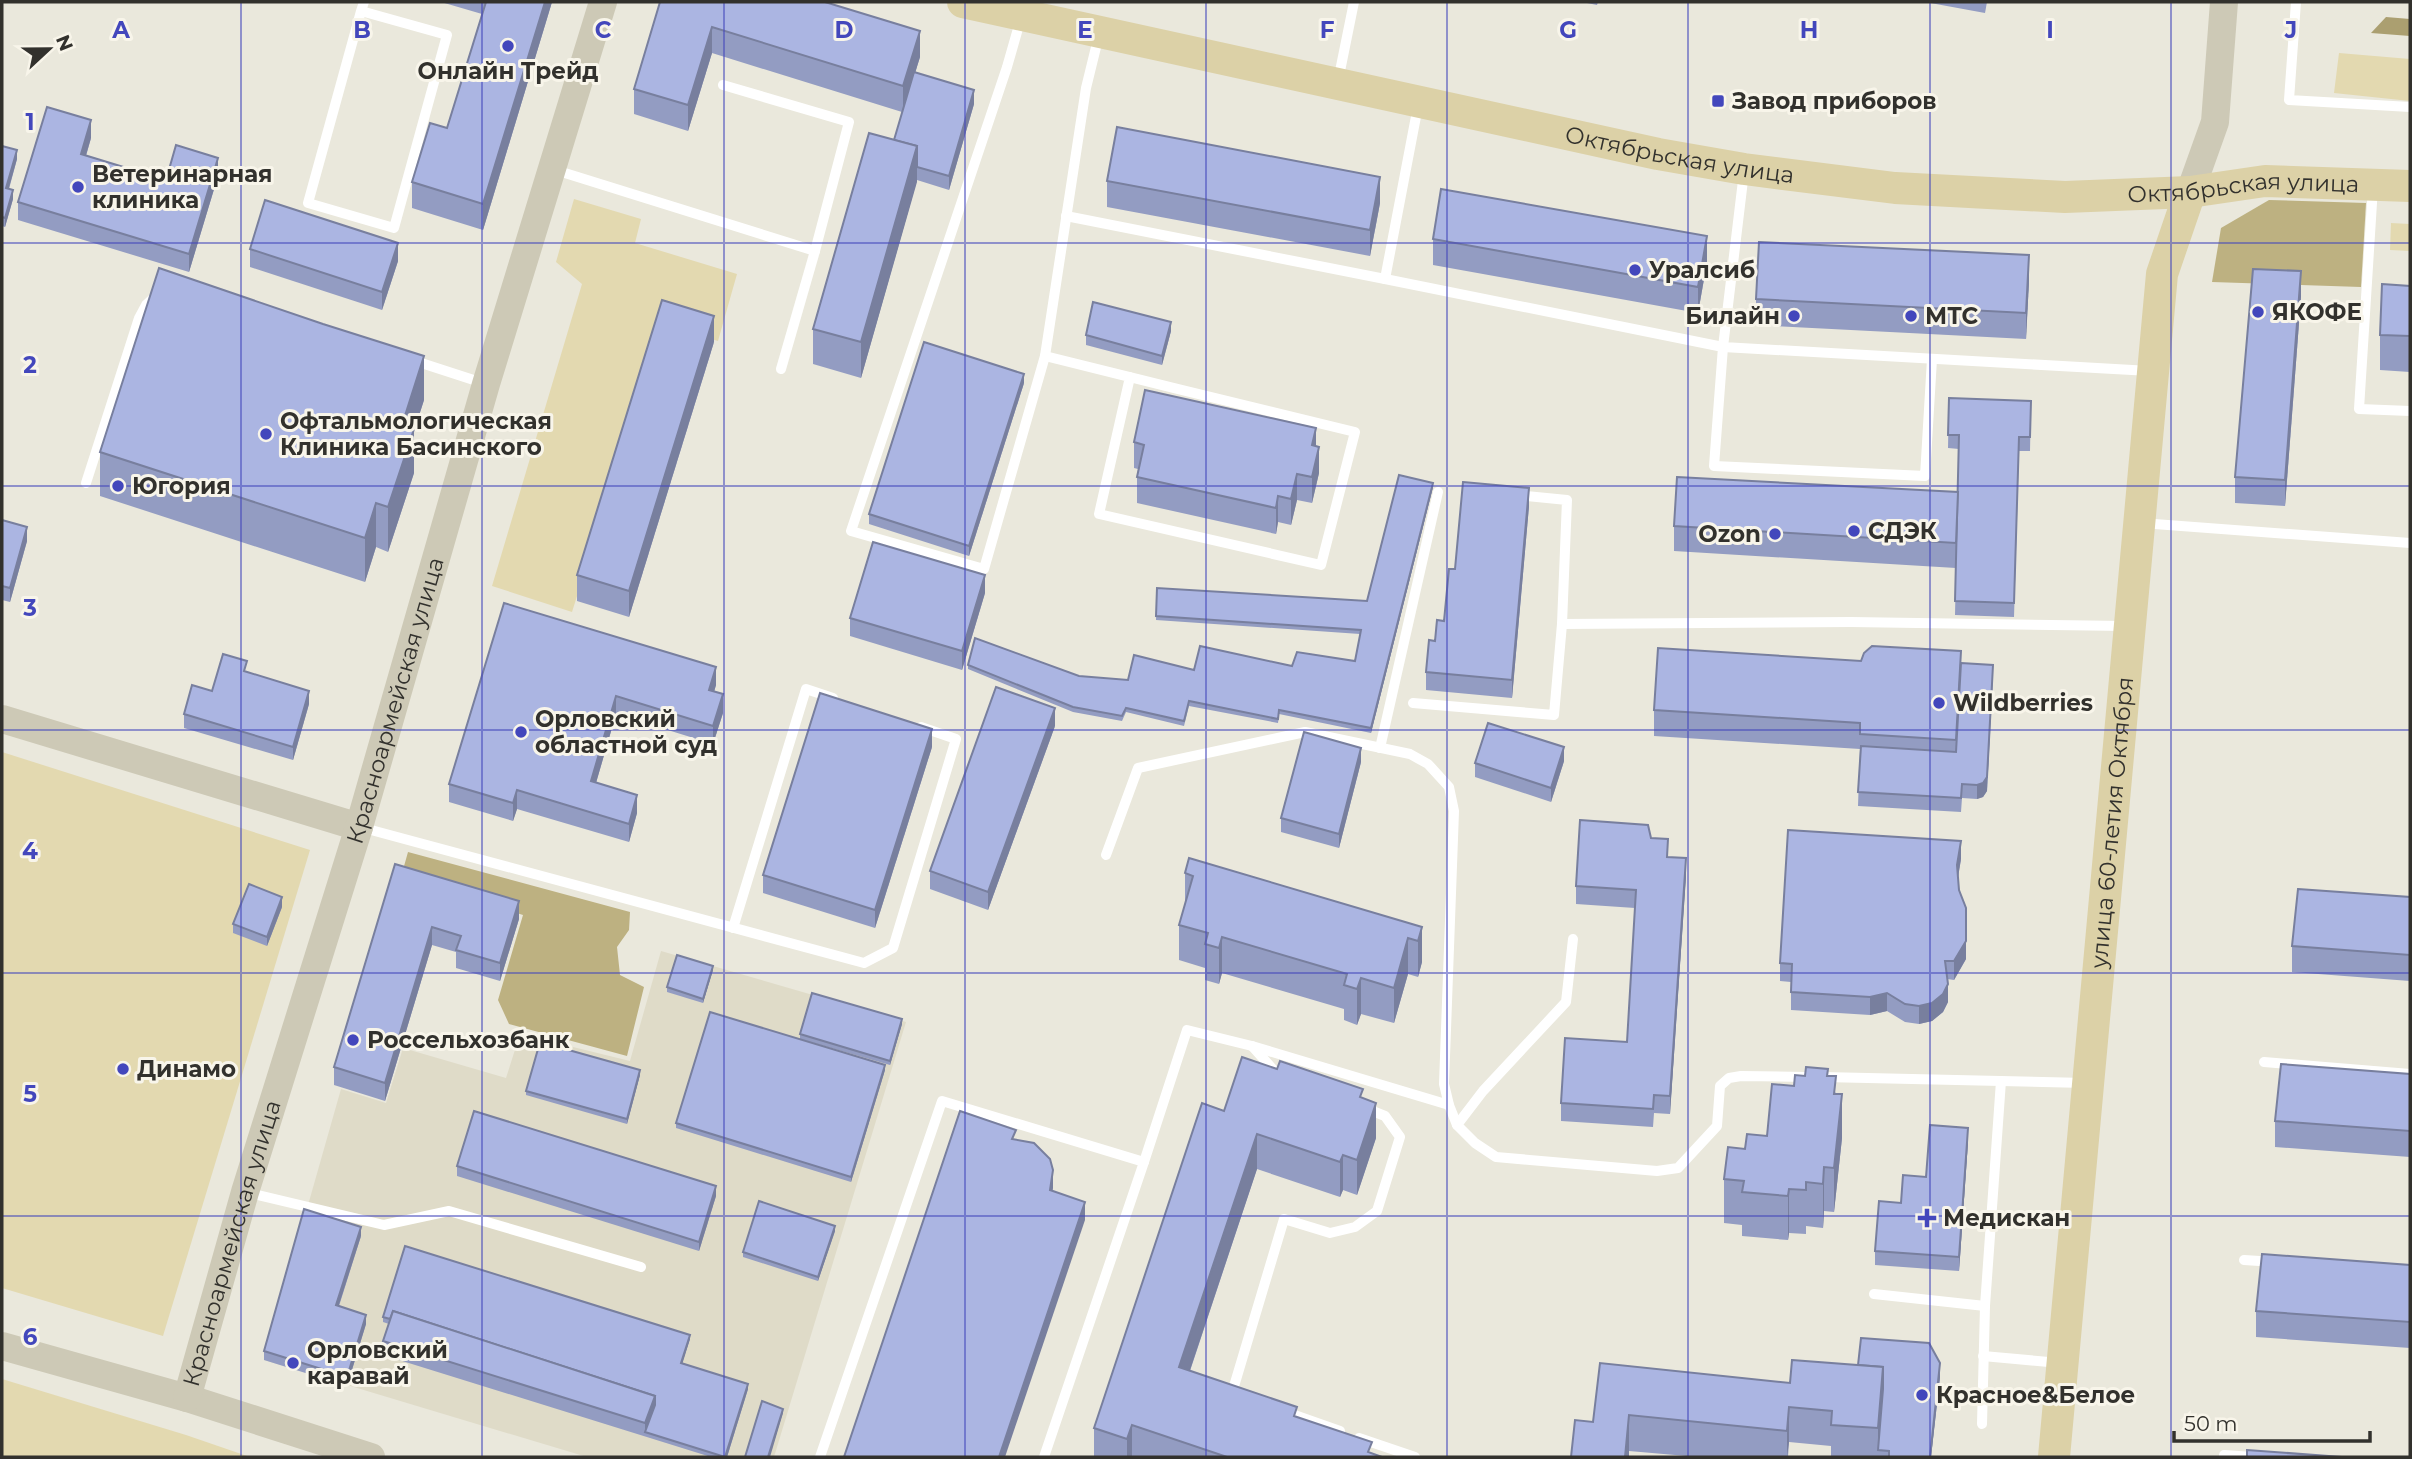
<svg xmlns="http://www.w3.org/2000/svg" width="2412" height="1459" font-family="Montserrat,sans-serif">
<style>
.built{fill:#dfdbc8}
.green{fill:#e3d9b0}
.forest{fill:#bdb181}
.water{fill:#ab9f70}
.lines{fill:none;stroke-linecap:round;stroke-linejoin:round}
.lane{stroke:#fff;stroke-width:10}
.secondary{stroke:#cdc9b6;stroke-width:28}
.primary{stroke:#dcd1a7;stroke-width:32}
.wall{fill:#939cc2}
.shaded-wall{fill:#787f9e}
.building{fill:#abb5e2;stroke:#787f9e;stroke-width:2}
.grid{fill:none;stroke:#4347bc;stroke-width:2;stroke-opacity:0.55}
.poi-dot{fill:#4347bc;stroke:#f8f5ea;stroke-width:2.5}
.labels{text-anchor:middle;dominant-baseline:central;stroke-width:6;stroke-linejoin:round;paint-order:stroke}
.poi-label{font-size:23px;font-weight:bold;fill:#32312d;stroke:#f8f5ea;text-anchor:start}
.street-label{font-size:23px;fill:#32312d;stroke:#f8f5ea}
.grid-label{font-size:23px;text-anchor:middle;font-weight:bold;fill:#4347bc;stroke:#f8f5ea;stroke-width:6;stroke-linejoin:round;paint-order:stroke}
</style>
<rect width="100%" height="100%" fill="#eae8dc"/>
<path class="built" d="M661,951L906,1022L774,1457H587L264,1360L341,1089L386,1103L403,1048L506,1078L520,1034L630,1061Z"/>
<g class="green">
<path d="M2339,53L2410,59V101L2334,93Z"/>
<path d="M574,199L641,219L635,243L737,274L718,341L662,325L572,612L492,586L582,284L556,262Z"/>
<path d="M2391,223L2410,224V251L2390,250Z"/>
<path d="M2,752L310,850L163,1336L2,1288Z"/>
<path d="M2,1379L186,1435L250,1457H2Z"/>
</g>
<g class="forest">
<path d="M2269,200L2366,203L2361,287L2212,282L2221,228Z"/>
<path d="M408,852L630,912L629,930L617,947L620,975L644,987L627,1056L509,1024L498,1000L523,915L401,877Z"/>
</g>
<path class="water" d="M2386,17L2410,19V36L2371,33Z"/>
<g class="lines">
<g class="lane">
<path d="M2296,2L2289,100L2410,107"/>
<path d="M361,11L447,35L394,228L308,203L361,11L364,2"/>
<path d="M1021,18L1007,67L851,531L984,569L1045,356L1086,88L1099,35"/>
<path d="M1338,81L1354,2"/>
<path d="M1418,106L1385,279L1723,347L1714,466L1925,476L1932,359"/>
<path d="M552,169L815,251L849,122L723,85"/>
<path d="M1744,172L1723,347L2150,371"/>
<path d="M2373,187L2359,409L2410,411"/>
<path d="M1066,216L1385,279"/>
<path d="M1045,356C1148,382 1252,407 1355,432L1321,565L1099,514L1130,377"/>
<path d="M412,360L486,384"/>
<path d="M781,369L815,251"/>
<path d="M86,483L139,318L146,305L159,293"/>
<path d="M2141,523L2410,543"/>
<path d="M1562,624L1851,622L2126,626"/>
<path d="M1413,703L1554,715L1562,624L1567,500L1517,495"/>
<path d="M1380,748L1438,492"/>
<path d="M360,827L864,963L893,948L956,739L921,727"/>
<path d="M1106,855L1138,768L1305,732L1410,754L1428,764L1449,787L1454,811L1444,1084L1449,1105L1457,1125"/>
<path d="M733,928L806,689L833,698"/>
<path d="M1573,939L1566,1002L1483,1091L1457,1125L1475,1143L1496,1157L1657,1171L1678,1168L1717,1126L1720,1086L1729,1078L1741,1076L1806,1077"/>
<path d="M1252,1046L1278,1075"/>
<path d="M2264,1062L2410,1074"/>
<path d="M1823,1077L2086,1083"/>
<path d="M1144,1162L1187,1030L1252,1046L1449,1105"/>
<path d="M245,1192L384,1225L449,1211L641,1267"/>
<path d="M2244,1260L2275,1262"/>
<path d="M1874,1294L1985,1306"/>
<path d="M1983,1356L2060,1363"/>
<path d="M1238,1396L1232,1393L1284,1219L1330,1233L1355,1227L1377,1211L1400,1137L1385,1116L1365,1108"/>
<path d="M1286,1412L1340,1431"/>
<path d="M1982,1424L1985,1306L2001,1081"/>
<path d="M1359,1438L1415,1457"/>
<path d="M2224,1455L2253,1457"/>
<path d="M820,1457L942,1101L1144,1162L1044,1457"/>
</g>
<g class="secondary">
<path d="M2190,192L2215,122L2224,2"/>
<path d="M2,719L359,827"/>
<path d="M2,1346L187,1398L371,1457"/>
<path id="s1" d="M187,1398L245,1192L359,827L486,384L603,2"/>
</g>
<g class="primary">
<path id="s2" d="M963,2L1658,154L1744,169L1895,188L2065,197L2190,192L2265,181L2410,186"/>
<path id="s3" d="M2054,1457L2162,274L2190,192"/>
</g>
</g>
<g class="wall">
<path d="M441,2H552L483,230L412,208V182L447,128L482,14Z"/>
<path d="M660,2L920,57L915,73L974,104L949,190L917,180L861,378L813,364V329L894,140L902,112L712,53L688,131L634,114V89Z"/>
<path d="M1582,2H1598L1597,5Z"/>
<path d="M1925,2H1987L1985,13Z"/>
<path d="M91,138L86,156L166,180L218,176L189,272L18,220V202Z"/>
<path d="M2,146L17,159L9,189L13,199L5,227L2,226Z"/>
<path d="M1107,181L1380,203L1370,256L1107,207Z"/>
<path d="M1433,239L1707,262L1698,313L1433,265Z"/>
<path d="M250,249L398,261L382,310L250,267Z"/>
<path d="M2029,281L2026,339L1756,325V299Z"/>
<path d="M2410,286V372L2380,370V335Z"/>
<path d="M2301,297L2285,506L2235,503V477Z"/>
<path d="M1171,331L1162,365L1086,345V335Z"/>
<path d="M714,342L629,617L577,601V575Z"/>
<path d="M1024,383L969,556L869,524V514Z"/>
<path d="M1949,398L2031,401L2030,451H2019L2014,617L1955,615L1956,568L1674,551V526L1958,492L1959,449L1948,448Z"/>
<path d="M424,400L414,431V473L388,552L376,547L365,582L100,496V452Z"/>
<path d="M1134,442L1316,446L1319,473L1312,503L1297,500L1291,525L1278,522L1276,534L1137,503V477L1138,469L1134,468Z"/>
<path d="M1433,487L1371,733L1279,714L1278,723L1189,706L1184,726L1126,712L1122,721L1073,712L968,669V665L1079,676L1128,680L1194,670L1292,666L1355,661L1360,634L1156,620L1157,588L1367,601Z"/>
<path d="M1529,506L1512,698L1426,690V672L1435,641L1444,621Z"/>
<path d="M2,520L27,541L10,602L2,600Z"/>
<path d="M985,593L962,670L850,636V618Z"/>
<path d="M504,603L716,685L714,692L723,713L713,744L616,714L596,783L637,813L629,842L517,809L513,821L449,802V784Z"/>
<path d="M1861,661L1961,663L1993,679L1987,791L1983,797L1977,799L1962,798L1961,812L1858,806L1860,749L1654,736V710Z"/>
<path d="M247,672L309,704L293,760L184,728V714L212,691Z"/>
<path d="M1055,726L988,910L930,889V871Z"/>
<path d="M932,747L875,928L763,893V875Z"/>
<path d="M1564,761L1551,802L1475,777V763Z"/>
<path d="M1361,762L1339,848L1281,832V818Z"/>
<path d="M1651,838L1686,876L1670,1114L1654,1113L1653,1127L1561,1121V1103L1627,1042L1635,908L1576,904V886Z"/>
<path d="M1961,859L1958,877L1966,959L1954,980L1947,979L1948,1002L1943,1012L1932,1021L1919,1024L1905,1022L1887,1011L1870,1015L1791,1010V982L1780,981V963Z"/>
<path d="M395,864L519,919L500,981L456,968V952L432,945L385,1101L334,1085V1067Z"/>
<path d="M1185,873L1422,927V962L1418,977L1408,974L1394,1023L1361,1014L1357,1025L1344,1020V1009L1222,973L1219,984L1205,980V968L1179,960V925L1185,905Z"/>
<path d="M2410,897V981L2292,972V946Z"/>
<path d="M282,907L267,946L233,933V924Z"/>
<path d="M713,970L703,1003L667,992V987Z"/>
<path d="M902,1024L890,1065L800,1039V1034Z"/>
<path d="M885,1070L851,1182L676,1128V1123Z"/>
<path d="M2410,1074V1157L2275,1147V1121Z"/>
<path d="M640,1075L627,1124L526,1095V1091Z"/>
<path d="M1805,1076H1828L1836,1094L1842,1138L1834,1212L1824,1211L1823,1228L1806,1226V1234L1789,1233L1788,1240L1742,1236V1225L1724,1223V1179L1745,1149L1767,1136L1794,1086Z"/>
<path d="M1224,1111L1376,1138L1357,1195L1343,1190L1340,1197L1257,1169L1190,1371L1297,1417L1372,1454L1382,1457H1094V1428Z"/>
<path d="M1968,1142L1959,1271L1875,1265V1251L1926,1177Z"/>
<path d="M457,1166L716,1196L699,1251L457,1176Z"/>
<path d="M835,1231L818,1281L743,1257V1252Z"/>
<path d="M361,1236L339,1306L366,1324L347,1386L264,1360V1351Z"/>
<path d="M2410,1265V1348L2256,1337V1311Z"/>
<path d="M383,1317L690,1339L682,1363L748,1389L727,1457H711L383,1355V1341L389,1324L383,1322Z"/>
<path d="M1940,1377L1931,1457H1831V1446L1789,1442L1788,1457H1698L1629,1451L1593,1422L1790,1383Z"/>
</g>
<g class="shaded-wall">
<path d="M545,2H552L483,230V204Z"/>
<path d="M712,27V53L688,131V105Z"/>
<path d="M920,31V57L903,112V86Z"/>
<path d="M974,90V104L949,190V176Z"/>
<path d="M91,120V138L81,172V154Z"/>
<path d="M917,146V182L861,378V342Z"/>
<path d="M17,150V159L6,198V188Z"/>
<path d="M218,158V176L189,272V254Z"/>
<path d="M1380,177V203L1370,256V230Z"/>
<path d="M13,190V199L5,227V218Z"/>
<path d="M1707,236V262L1698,313V287Z"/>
<path d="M398,243V261L382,310V292Z"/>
<path d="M2029,255V281L2026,339V313Z"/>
<path d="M2301,271V297L2285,506V480Z"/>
<path d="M714,316V342L629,617V591Z"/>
<path d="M1171,322V331L1162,365V356Z"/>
<path d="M424,356V400L414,431V473L388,552V507L402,425Z"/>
<path d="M1024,374V383L969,556V546Z"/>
<path d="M1316,428V454L1312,445Z"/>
<path d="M1319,447V473L1312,503V477Z"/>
<path d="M1297,474V500L1291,525V499Z"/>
<path d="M1433,483V487L1371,733V728Z"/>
<path d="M1529,488V506L1512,698V680Z"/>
<path d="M1278,496V522L1276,534V508Z"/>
<path d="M376,503V547L365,582V538Z"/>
<path d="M27,527V541L10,602V588Z"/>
<path d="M985,575V593L962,670V651Z"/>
<path d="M1993,665L1987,791L1983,797L1977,799V785Z"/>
<path d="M716,667V685L709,708V690Z"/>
<path d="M309,691V704L293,760V747Z"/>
<path d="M723,694V713L713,744V726Z"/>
<path d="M616,696V714L591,800V781Z"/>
<path d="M1055,708V726L988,910V892Z"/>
<path d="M932,729V747L875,928V910Z"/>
<path d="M1564,747V761L1551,802V788Z"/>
<path d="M1361,748V762L1339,848V834Z"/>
<path d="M517,790V809L513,821V803Z"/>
<path d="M637,795V813L629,842V824Z"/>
<path d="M1961,841V859L1957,883V865Z"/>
<path d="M1686,858V876L1670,1114V1096Z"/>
<path d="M282,897V907L267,946V937Z"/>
<path d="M519,901V919L500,981V963Z"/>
<path d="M1966,908V959L1954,980V961Z"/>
<path d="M432,927V945L385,1101V1083Z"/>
<path d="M1422,927V962L1418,977V941Z"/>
<path d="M1222,937V973L1219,984V948Z"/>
<path d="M1408,938V974L1394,1023V988Z"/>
<path d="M713,966V970L703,1003V999Z"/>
<path d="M1361,978V1014L1357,1025V989Z"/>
<path d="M1948,984V1002L1943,1012L1932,1021L1919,1024V1006Z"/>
<path d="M1887,993V1011L1870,1015V997Z"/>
<path d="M902,1019V1024L890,1065V1061Z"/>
<path d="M885,1065V1070L851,1182V1177Z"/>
<path d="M640,1070V1075L627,1124V1119Z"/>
<path d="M1842,1094V1138L1834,1212V1168Z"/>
<path d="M1376,1103V1138L1357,1195V1160Z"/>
<path d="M1968,1128V1142L1959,1271V1257Z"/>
<path d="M1257,1134V1169L1179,1403V1367Z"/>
<path d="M1343,1155V1190L1340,1197V1162Z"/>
<path d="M1824,1167V1211L1823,1228V1184Z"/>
<path d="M1053,1170V1188L1050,1208V1190Z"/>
<path d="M716,1186V1196L699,1251V1242Z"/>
<path d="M1789,1189V1233L1788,1240V1196Z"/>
<path d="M1085,1202V1220L1005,1457H999Z"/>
<path d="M835,1226V1231L818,1281V1277Z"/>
<path d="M361,1227V1236L336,1314V1305Z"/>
<path d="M366,1315V1324L347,1386V1377Z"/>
<path d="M690,1335V1339L681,1368V1363Z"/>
<path d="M1940,1363V1377L1931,1457H1930Z"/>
<path d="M1883,1367V1403L1878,1450V1428Z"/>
<path d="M748,1384V1389L727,1457H725Z"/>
<path d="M655,1396V1410L645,1432V1423Z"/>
<path d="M1789,1407V1442L1787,1457V1431Z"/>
<path d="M783,1409V1413L770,1457H768Z"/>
<path d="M1629,1415V1457H1625Z"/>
<path d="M1132,1425V1457H1127V1439Z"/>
</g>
<g class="building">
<path d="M486,2H545L483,204L412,182L430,123L447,128Z"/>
<path d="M660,2H825L920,31L903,86L712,27L688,105L634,89Z"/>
<path d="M914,72L974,90L949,176L917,167V146L894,140Z"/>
<path d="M47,107L91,120L81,154L166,180L176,145L218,158L189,254L18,202Z"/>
<path d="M1117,127L1380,177L1370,230L1107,181Z"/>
<path d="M869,133L917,146L861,342L813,329Z"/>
<path d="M2,146L17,150L6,188L13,190L5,218L2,217Z"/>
<path d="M1441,189L1707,236L1698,287L1433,239Z"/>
<path d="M265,200L398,243L382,292L250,249Z"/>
<path d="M1759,242L2029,255L2026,313L1756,299Z"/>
<path d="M159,268L323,324L424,356L402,425L414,429L388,507L376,503L365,538L100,452Z"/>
<path d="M2253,269L2301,271L2285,480L2235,477Z"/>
<path d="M2382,284L2410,286V336L2380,335Z"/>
<path d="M662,300L714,316L629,591L577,575Z"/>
<path d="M1093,302L1171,322L1162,356L1086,335Z"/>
<path d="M924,342L1024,374L969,546L869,514Z"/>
<path d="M1145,390L1316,428L1312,445L1319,447L1312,477L1297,474L1291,499L1278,496L1276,508L1137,477L1144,445L1134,442Z"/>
<path d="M1949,398L2031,401L2030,437H2019L2014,603L1955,601L1959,435H1948Z"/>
<path d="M1399,475L1433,483L1371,728L1279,710L1278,719L1189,701L1184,721L1126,708L1122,716L1073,707L968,665L975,638L1079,676L1128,680L1134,655L1194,670L1200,646L1292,666L1297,652L1355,661L1361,630L1156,616L1157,588L1367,601Z"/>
<path d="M1677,477L1958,492L1956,543L1674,526Z"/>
<path d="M1463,482L1529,488L1512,680L1426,672L1429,640L1435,641L1437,620L1444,621L1449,569H1455Z"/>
<path d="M2,520L27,527L10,588L2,586Z"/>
<path d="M873,542L985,575L962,651L850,618Z"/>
<path d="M504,603L716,667L709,690L723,694L713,726L616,696L591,781L637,795L629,824L517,790L513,803L449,784Z"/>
<path d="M1872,646L1961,651L1956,740L1860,734V723L1654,710L1658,648L1861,661L1864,653Z"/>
<path d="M223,654L247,661L244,671L309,691L293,747L184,714L192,685L212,691Z"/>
<path d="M1961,663L1993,665L1987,777L1983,783L1977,785L1962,784L1961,798L1858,792L1861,746L1956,752Z"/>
<path d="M996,687L1055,708L988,892L930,871Z"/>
<path d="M820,693L932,729L875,910L763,875Z"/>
<path d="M1488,723L1564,747L1551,788L1475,763Z"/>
<path d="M1304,732L1361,748L1339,834L1281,818Z"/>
<path d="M1580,820L1648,825L1651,838L1668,839L1667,857L1686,858L1670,1096L1654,1095L1653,1109L1561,1103L1565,1038L1627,1042L1636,890L1576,886Z"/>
<path d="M1788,830L1961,841L1957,865L1959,890L1966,908V941L1954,961H1945L1948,984L1943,994L1932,1003L1919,1006L1905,1004L1887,993L1870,997L1791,992L1792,964L1780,963Z"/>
<path d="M1189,858L1422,927L1418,941L1408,938L1394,988L1361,978L1357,989L1344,985L1347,974L1222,937L1219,948L1205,944L1208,933L1179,925L1193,876L1185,873Z"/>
<path d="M395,864L519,901L500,963L456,950L461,936L432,927L385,1083L334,1067Z"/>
<path d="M249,884L282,897L267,937L233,924Z"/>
<path d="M2298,889L2410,897V955L2292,946Z"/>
<path d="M677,955L713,966L703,999L667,987Z"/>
<path d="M812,993L902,1019L890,1061L800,1034Z"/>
<path d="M710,1012L885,1065L851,1177L676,1123Z"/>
<path d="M540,1042L640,1070L627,1119L526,1091Z"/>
<path d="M1242,1057L1277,1069L1280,1061L1363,1089L1360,1097L1376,1103L1357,1160L1343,1155L1340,1162L1257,1134L1179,1367L1297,1407L1294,1416L1372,1442L1368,1452L1382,1457H1227L1132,1425L1127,1439L1094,1428L1202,1103L1224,1111Z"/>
<path d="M2281,1064L2410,1074V1131L2275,1121Z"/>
<path d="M1806,1067L1828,1069L1827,1076H1836L1834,1094H1842L1834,1168L1824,1167L1823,1184L1806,1182V1190L1789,1189L1788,1196L1742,1192L1744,1181L1724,1179L1728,1147L1745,1149L1747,1134L1767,1136L1772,1084L1794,1086L1795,1075L1805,1076Z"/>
<path d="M474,1111L716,1186L699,1242L457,1166Z"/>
<path d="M960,1111L1016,1130L1012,1139L1034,1143L1050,1159L1053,1170L1050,1190L1085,1202L999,1457H844Z"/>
<path d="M1930,1125L1968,1128L1959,1257L1875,1251L1879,1201L1901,1203L1903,1175L1926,1177Z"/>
<path d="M759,1201L835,1226L818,1277L743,1252Z"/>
<path d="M304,1209L361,1227L336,1305L366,1315L347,1377L264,1351Z"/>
<path d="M405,1246L690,1335L681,1363L748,1384L725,1457L645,1432L655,1405V1396L393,1311L390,1319L383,1317Z"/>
<path d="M2262,1254L2410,1265V1322L2256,1311Z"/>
<path d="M393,1311L655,1396L645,1423L383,1341Z"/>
<path d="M1861,1338L1929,1343L1940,1363L1930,1457H1889V1451L1878,1450L1883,1389V1367L1858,1365Z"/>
<path d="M1792,1360L1883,1367L1878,1428L1831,1425L1832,1411L1789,1407L1787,1431L1629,1415L1625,1457H1571L1575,1420L1593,1422L1600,1363L1790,1383Z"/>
<path d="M762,1401L783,1409L768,1457H745Z"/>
<path d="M2247,1450L2342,1457H2247Z"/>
</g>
<path class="grid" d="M241,2V1457M482,2V1457M724,2V1457M965,2V1457M1206,2V1457M1447,2V1457M1688,2V1457M1930,2V1457M2171,2V1457M2,243H2410M2,486H2410M2,730H2410M2,973H2410M2,1216H2410"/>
<g class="poi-dot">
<circle cx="508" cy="46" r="7"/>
<rect x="1711" y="94" width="14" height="14" rx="3.5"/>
<circle cx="78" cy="187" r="7"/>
<circle cx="1635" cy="270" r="7"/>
<circle cx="2258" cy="312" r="7"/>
<circle cx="1794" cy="316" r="7"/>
<circle cx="1911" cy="316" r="7"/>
<circle cx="266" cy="434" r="7"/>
<circle cx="118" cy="486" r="7"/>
<circle cx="1854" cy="531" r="7"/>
<circle cx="1775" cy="534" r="7"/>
<circle cx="1939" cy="703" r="7"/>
<circle cx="521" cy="732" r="7"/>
<circle cx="353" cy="1040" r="7"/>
<circle cx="123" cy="1069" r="7"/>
<path d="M1923.5 1207.5h7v7h7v7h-7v7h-7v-7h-7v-7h7z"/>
<circle cx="293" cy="1363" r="7"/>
<circle cx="1922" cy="1395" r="7"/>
</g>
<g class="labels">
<g class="poi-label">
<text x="508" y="71" text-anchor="middle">Онлайн Трейд</text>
<text x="1732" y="101">Завод приборов</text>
<text x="92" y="174">Ветеринарная<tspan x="92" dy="26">клиника</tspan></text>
<text x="1649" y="270">Уралсиб</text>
<text x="2272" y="312">ЯКОФЕ</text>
<text x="1780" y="316" text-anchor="end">Билайн</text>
<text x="1925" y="316">МТС</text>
<text x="280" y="421">Офтальмологическая<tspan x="280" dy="26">Клиника Басинского</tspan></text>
<text x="132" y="486">Югория</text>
<text x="1868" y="531">СДЭК</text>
<text x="1761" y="534" text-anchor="end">Ozon</text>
<text x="1953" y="703">Wildberries</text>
<text x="535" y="719">Орловский<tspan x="535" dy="26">областной суд</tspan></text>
<text x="367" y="1040">Россельхозбанк</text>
<text x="137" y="1069">Динамо</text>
<text x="1943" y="1218">Медискан</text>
<text x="307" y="1350">Орловский<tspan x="307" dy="26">каравай</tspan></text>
<text x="1936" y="1395">Красное&amp;Белое</text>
</g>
<g class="street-label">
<text stroke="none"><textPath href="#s2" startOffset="733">Октябрьская улица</textPath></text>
<text stroke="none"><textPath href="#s2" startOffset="1300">Октябрьская улица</textPath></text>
<text stroke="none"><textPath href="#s1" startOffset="728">Красноармейская улица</textPath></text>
<text stroke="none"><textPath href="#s3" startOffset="637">улица 60-летия Октября</textPath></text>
<text stroke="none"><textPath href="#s1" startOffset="161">Красноармейская улица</textPath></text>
</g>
</g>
<g class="grid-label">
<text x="121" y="38">A</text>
<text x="362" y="38">B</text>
<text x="603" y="38">C</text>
<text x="844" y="38">D</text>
<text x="1085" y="38">E</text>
<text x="1327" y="38">F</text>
<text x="1568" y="38">G</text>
<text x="1809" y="38">H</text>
<text x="2050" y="38">I</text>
<text x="2291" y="38">J</text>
<text x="30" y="130">1</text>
<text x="30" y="373">2</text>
<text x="30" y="616">3</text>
<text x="30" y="859">4</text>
<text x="30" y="1102">5</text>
<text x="30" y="1345">6</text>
</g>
<rect width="2412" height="1459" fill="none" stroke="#32312d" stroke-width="7"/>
<g transform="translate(49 49) rotate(68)" stroke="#f8f5ea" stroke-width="5" paint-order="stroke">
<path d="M0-5L12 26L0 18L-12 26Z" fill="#32312d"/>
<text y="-10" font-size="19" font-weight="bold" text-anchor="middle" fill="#32312d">N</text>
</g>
<path d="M2174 1431v10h196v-10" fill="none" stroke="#32312d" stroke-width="3.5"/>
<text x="2184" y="1431" font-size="21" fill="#32312d" stroke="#f8f5ea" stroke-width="5" paint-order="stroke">50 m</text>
</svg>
